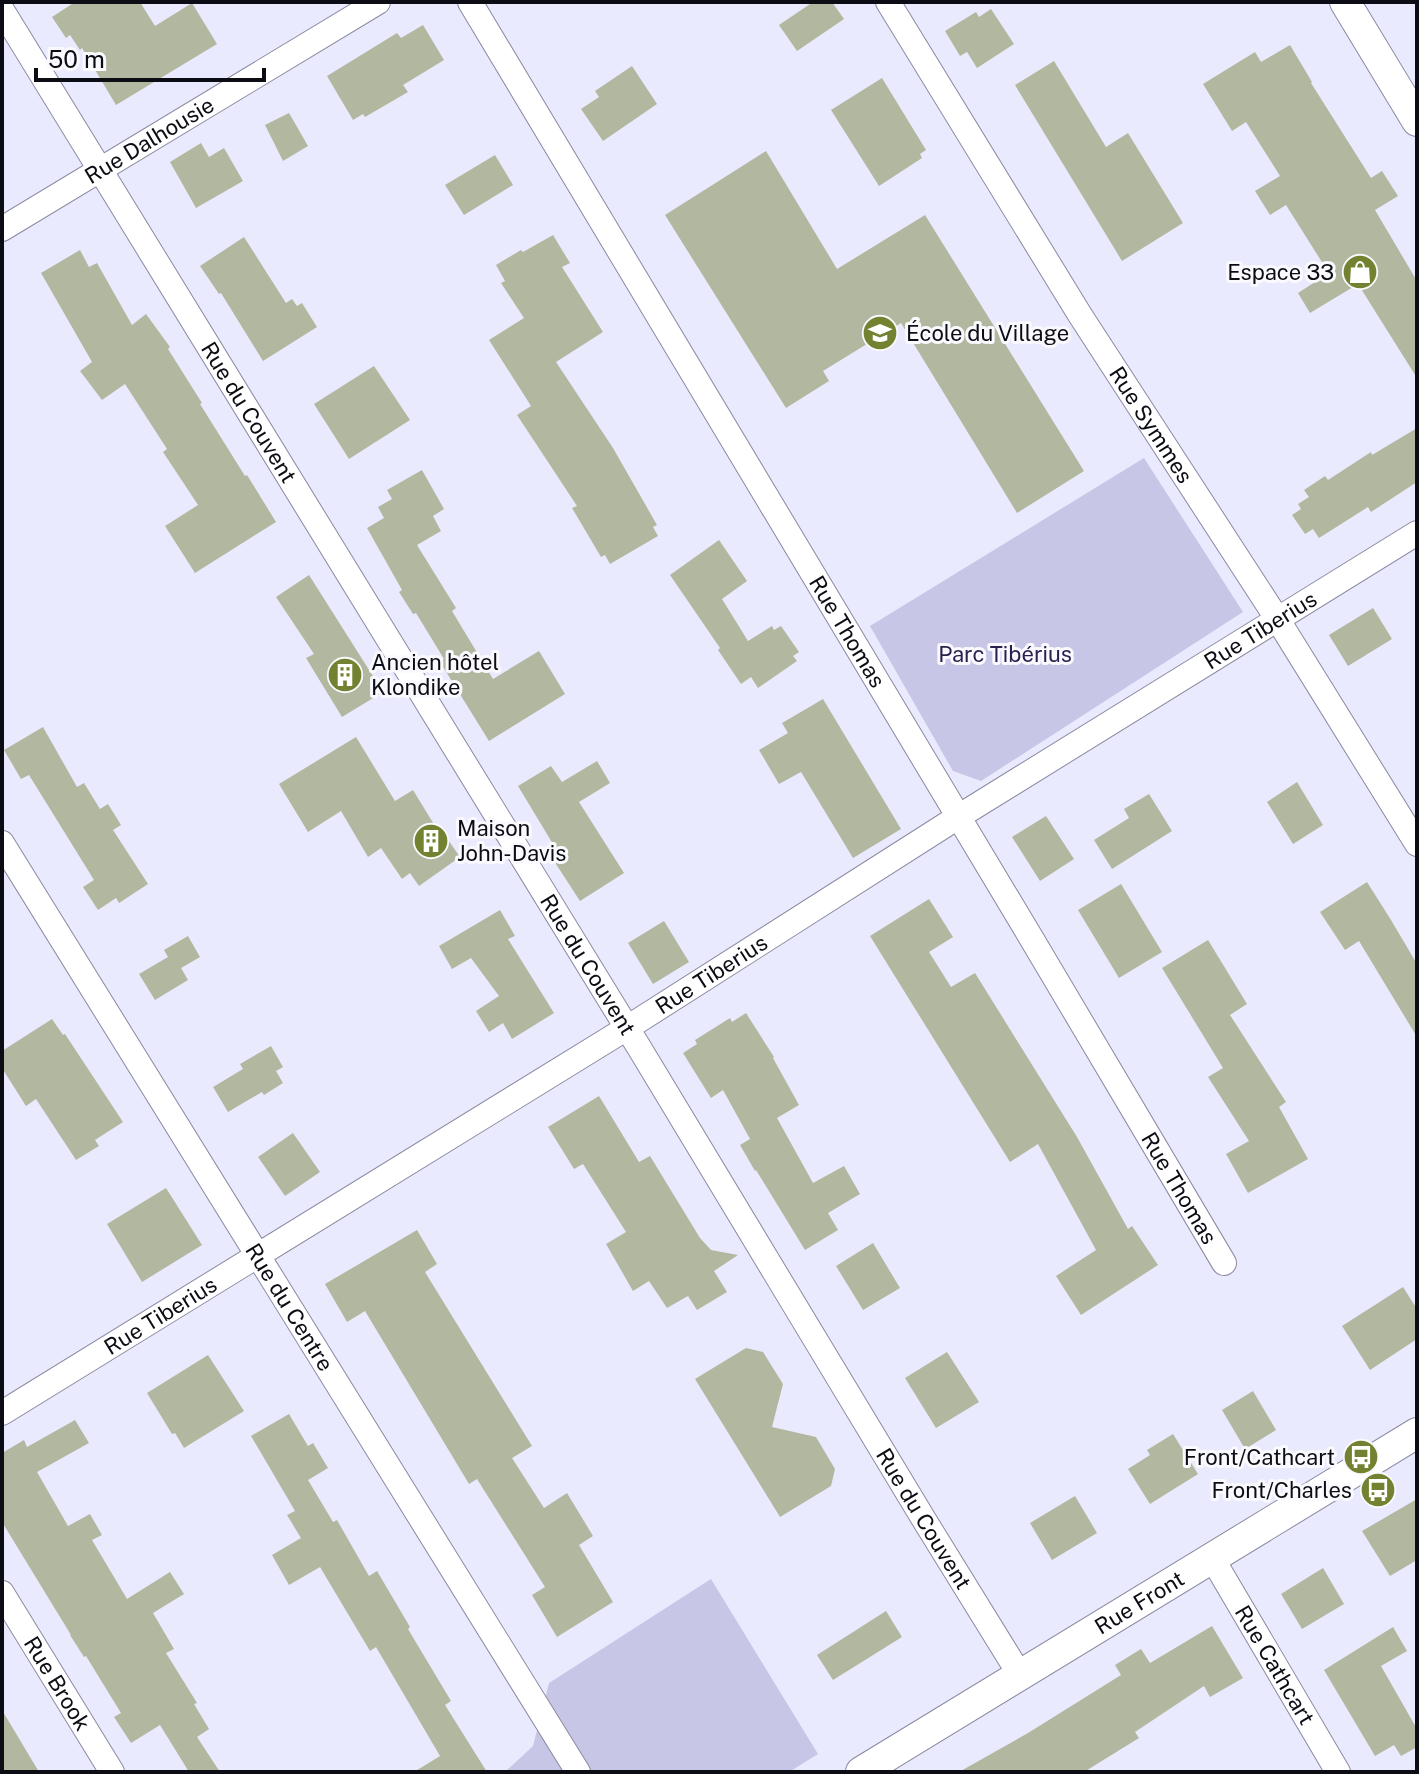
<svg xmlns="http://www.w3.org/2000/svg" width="1419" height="1774" font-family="'Public Sans',sans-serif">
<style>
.green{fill:#c7c6e6}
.building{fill:#b2b8a0}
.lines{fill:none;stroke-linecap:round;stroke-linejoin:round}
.minor-casing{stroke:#8a89a1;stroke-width:26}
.tertiary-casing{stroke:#8a89a1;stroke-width:32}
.minor{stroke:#fff;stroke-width:24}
.tertiary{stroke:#fff;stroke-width:30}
.labels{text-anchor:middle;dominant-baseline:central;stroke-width:6;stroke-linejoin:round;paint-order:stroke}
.street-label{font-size:22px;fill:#0c0c14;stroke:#f9f9fe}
.poi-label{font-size:22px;fill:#0c0c14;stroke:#f9f9fe;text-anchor:end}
.park-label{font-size:22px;fill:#282150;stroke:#f9f9fe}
</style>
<rect width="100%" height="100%" fill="#eaeafe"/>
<g class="green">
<path d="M1144,458L1243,612L981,781L953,771L870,626Z"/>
<path d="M711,1579L818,1754L789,1772H505L533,1746L549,1683Z"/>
</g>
<g class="building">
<path d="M75,2H140L155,26L192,3L217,44L116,105L82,48L80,50L70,35L66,38L52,17Z"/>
<path d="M813,2H832L844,19L797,51L779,25Z"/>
<path d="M991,9L1014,44L977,68L967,52L960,56L945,31L976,12L979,17Z"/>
<path d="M423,25L444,60L403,85L408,92L365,117L363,114L353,120L327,76L397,33L401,38Z"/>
<path d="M1290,45L1312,82L1311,83L1371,178L1382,171L1398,196L1375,210L1417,281V378L1358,284L1310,313L1298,293L1326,275L1323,268L1325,267L1286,205L1270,215L1255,191L1280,176L1246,122L1232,131L1203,84L1255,52L1261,62Z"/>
<path d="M1054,61L1106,147L1128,133L1183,223L1122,261L1015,85Z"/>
<path d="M632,66L657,104L603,141L581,109L599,97L595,91Z"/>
<path d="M882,78L926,150L920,154L922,158L879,186L831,110Z"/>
<path d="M289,113L308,146L283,161L265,125Z"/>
<path d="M201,143L209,157L224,148L243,181L196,208L170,162Z"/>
<path d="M766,151L837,269L925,215L1084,471L1017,513L901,323L823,371L829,381L786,408L665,215Z"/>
<path d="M495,155L513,185L464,215L445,185Z"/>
<path d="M553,235L570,263L562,267L603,332L556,362L613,448L657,525L653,527L658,536L610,564L605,555L601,557L572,508L577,506L517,415L531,406L489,340L524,318L501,283L505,281L496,265L521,250L523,252Z"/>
<path d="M244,237L286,303L292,299L297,306L302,303L317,327L263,361L221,293L219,294L200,266Z"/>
<path d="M80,250L89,267L97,263L132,325L146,314L170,347L168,349L202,403L200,404L245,476L247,475L276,522L195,573L165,526L198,505L163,452L167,449L125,384L102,400L80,371L92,362L41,273Z"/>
<path d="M374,366L410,420L349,459L314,404Z"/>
<path d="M1417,428V482L1371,512L1368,507L1319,538L1313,529L1305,534L1292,515L1301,509L1298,504L1309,497L1304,490L1325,476L1328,480L1371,452L1372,455Z"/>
<path d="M422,470L444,509L433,516L441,531L417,545L456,608L452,611L493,679L539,651L565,694L489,741L440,662L444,659L416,613L413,614L399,592L402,590L367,528L384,518L378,507L392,499L387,490Z"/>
<path d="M719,540L747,581L722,599L748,641L772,626L774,630L781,626L799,652L793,656L797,661L758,688L751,677L741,684L718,650L720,648L670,575Z"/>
<path d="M309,575L383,692L342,717L306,658L314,654L276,597Z"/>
<path d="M1373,608L1392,639L1348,666L1329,635Z"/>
<path d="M823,699L901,829L853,858L801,772L779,784L759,750L788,733L782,723Z"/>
<path d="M43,727L77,787L84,783L100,809L108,804L121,825L113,830L148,884L119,903L116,898L98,910L83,887L94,880L29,775L21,779L4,750Z"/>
<path d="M356,737L395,801L413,790L435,826L437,824L460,857L419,886L410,873L402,879L381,848L368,857L341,811L308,832L279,784Z"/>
<path d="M597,761L610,783L579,802L624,873L580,901L552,858L559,854L518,786L551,766L562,782Z"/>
<path d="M1297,782L1323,825L1293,844L1267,802Z"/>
<path d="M1149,794L1172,831L1112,869L1094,840L1129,818L1124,809Z"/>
<path d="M1046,816L1074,859L1040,881L1012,837Z"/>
<path d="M1367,882L1391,920L1417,964V1037L1359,941L1345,950L1320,912Z"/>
<path d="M1121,884L1162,952L1119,978L1078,910Z"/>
<path d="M929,899L953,937L929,952L951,987L975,973L1077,1137L1128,1229L1132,1226L1158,1265L1081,1315L1056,1276L1096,1250L1038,1144L1010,1162L870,936Z"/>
<path d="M500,910L515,936L508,939L554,1013L512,1039L503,1023L489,1032L476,1011L499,996L471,958L452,969L439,946Z"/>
<path d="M664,921L689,962L653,984L628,943Z"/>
<path d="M188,936L200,957L181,968L188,980L155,1000L139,974L168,957L164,950Z"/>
<path d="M1208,940L1247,1004L1230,1015L1286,1102L1279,1107L1308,1159L1248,1193L1226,1154L1249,1141L1208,1077L1223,1068L1162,968Z"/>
<path d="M746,1013L774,1057L773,1058L799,1105L777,1118L813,1183L844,1166L860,1194L828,1213L838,1230L805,1250L756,1170L755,1171L740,1145L750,1139L723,1090L711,1098L683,1053L697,1044L695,1040L730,1018L732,1022Z"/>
<path d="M52,1019L63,1035L65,1034L123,1122L95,1140L99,1146L76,1160L36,1099L26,1106L2,1068V1051Z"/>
<path d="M271,1046L283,1067L276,1071L283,1083L264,1095L262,1092L228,1112L213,1087L243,1069L240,1064Z"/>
<path d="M599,1096L639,1162L650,1156L700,1238L711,1250L738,1255L714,1271L727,1292L697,1310L688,1296L667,1308L649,1281L633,1291L606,1244L626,1232L583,1164L574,1169L548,1127Z"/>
<path d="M293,1133L320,1172L285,1196L258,1157Z"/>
<path d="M166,1188L202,1245L142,1282L107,1224Z"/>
<path d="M417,1230L437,1264L425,1272L532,1446L512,1458L544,1508L567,1493L593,1536L579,1545L613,1602L557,1637L532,1595L545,1587L477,1479L469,1484L365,1311L347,1322L325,1284Z"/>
<path d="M873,1243L900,1288L863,1310L836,1266Z"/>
<path d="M1403,1287L1417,1309V1339L1370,1370L1342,1326Z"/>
<path d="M746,1348L763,1352L783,1384L772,1427L816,1437L835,1469L831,1486L780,1517L695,1379Z"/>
<path d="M947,1352L979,1402L936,1428L905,1378Z"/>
<path d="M208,1355L244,1411L184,1448L175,1433L172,1434L147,1393Z"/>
<path d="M1253,1391L1276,1430L1245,1449L1222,1410Z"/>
<path d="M289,1414L308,1446L313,1443L328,1468L308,1480L333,1522L337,1520L369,1576L377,1571L410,1627L408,1629L451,1701L445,1705L487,1772H414L440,1756L376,1647L370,1651L320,1567L289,1585L272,1555L301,1538L287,1515L295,1511L251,1436Z"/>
<path d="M75,1420L89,1443L37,1472L68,1526L90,1514L102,1535L92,1540L127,1599L170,1572L184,1594L153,1613L174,1649L166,1653L197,1703L194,1704L209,1729L197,1737L220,1772H189L160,1725L131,1743L114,1717L121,1713L86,1656L84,1657L70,1635H71L2,1522V1453L24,1440L27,1447Z"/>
<path d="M1173,1434L1198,1474L1150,1504L1128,1469L1150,1455L1147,1450Z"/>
<path d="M1075,1496L1097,1533L1052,1560L1030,1523Z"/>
<path d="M1417,1499V1560L1390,1576L1362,1531Z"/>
<path d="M1323,1568L1344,1604L1302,1629L1281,1594Z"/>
<path d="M886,1611L902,1637L833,1680L817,1655Z"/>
<path d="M1212,1626L1243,1678L1210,1697L1204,1686L1135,1732L1139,1738L1084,1772H959L1028,1733L1121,1675L1115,1665L1141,1649L1150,1663Z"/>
<path d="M1393,1627L1407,1651L1381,1666L1417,1729V1747L1401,1756L1394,1745L1375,1756L1324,1670Z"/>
<path d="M2,1710L39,1772H2Z"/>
</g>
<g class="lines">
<defs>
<g id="minor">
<path id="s1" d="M470,2L1033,941L1224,1263"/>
<path id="s2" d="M888,2L1080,315L1278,620L1417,844"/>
<path id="s3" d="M2,10L640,1049L923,1518L1020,1675"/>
<path id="s4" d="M2,229L378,2"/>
<path id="s5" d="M2,843L578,1772"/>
<path id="s6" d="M2,1413L627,1028L958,817L1417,533"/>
<path id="s7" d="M1212,1558L1338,1772"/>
<path id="s8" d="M2,1593L112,1772"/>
</g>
<g id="tertiary">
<path d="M1345,2L1417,121"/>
<path id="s9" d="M861,1772L1417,1433"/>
</g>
</defs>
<use href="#minor" class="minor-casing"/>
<use href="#tertiary" class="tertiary-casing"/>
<use href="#minor" class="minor"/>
<use href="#tertiary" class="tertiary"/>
</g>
<defs>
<symbol id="shop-disc" viewBox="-11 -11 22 22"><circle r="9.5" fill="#728230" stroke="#f9f9fe"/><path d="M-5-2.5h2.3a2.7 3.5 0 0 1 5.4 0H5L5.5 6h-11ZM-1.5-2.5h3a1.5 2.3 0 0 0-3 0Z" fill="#fff"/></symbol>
<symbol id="school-disc" viewBox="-11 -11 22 22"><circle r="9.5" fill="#728230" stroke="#f9f9fe"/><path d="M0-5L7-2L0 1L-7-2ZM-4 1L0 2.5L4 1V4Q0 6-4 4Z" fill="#fff"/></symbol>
<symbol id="building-disc" viewBox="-11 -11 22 22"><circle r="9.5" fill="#728230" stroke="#f9f9fe"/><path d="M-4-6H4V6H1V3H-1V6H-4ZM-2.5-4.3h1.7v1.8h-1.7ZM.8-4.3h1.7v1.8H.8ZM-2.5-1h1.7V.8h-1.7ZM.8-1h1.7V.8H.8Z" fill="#fff"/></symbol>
<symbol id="bus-disc" viewBox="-11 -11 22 22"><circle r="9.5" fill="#728230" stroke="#f9f9fe"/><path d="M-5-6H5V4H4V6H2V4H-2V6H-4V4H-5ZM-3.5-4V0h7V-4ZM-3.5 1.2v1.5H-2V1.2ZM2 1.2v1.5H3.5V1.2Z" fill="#fff"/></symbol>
</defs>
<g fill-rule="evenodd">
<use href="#shop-disc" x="1340" y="252" width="40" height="40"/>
<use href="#school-disc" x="860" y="313" width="40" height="40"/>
<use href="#building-disc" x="325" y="655" width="40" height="40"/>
<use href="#building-disc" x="411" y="821" width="40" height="40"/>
<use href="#bus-disc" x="1341" y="1437" width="40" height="40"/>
<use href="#bus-disc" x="1358" y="1470" width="40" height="40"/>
</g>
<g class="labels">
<g class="street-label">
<text stroke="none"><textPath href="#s4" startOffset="172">Rue Dalhousie</textPath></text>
<text stroke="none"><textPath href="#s3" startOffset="472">Rue du Couvent</textPath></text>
<text stroke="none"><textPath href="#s2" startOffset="498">Rue Symmes</textPath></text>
<text stroke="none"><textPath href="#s6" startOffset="1482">Rue Tiberius</textPath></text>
<text stroke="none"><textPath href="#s1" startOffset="734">Rue Thomas</textPath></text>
<text stroke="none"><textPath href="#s3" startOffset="1120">Rue du Couvent</textPath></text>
<text stroke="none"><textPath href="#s6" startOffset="834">Rue Tiberius</textPath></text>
<text stroke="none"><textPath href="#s1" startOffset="1382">Rue Thomas</textPath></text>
<text stroke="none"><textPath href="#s5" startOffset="546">Rue du Centre</textPath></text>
<text stroke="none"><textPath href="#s6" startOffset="186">Rue Tiberius</textPath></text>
<text stroke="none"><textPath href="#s3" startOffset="1768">Rue du Couvent</textPath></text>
<text stroke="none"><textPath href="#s9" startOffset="326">Rue Front</textPath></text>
<text stroke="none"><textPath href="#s7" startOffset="124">Rue Cathcart</textPath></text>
<text stroke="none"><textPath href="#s8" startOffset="106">Rue Brook</textPath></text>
</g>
<g class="poi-label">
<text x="1334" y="272">Espace 33</text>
<text x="906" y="333" text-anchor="start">École du Village</text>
<text x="371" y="662" text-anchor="start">Ancien hôtel<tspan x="371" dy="25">Klondike</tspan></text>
<text x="457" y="828" text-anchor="start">Maison<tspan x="457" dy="25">John-Davis</tspan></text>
<text x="1335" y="1457">Front/Cathcart</text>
<text x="1352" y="1490">Front/Charles</text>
</g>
<g class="park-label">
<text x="1005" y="654">Parc Tibérius</text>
</g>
</g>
<rect width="1419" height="1774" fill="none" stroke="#0c0c14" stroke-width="8"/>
<path d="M36 68v12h228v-12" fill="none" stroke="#0c0c14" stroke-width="4"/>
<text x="48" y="68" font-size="24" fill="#0c0c14" stroke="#f9f9fe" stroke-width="6" paint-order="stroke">50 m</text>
</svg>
